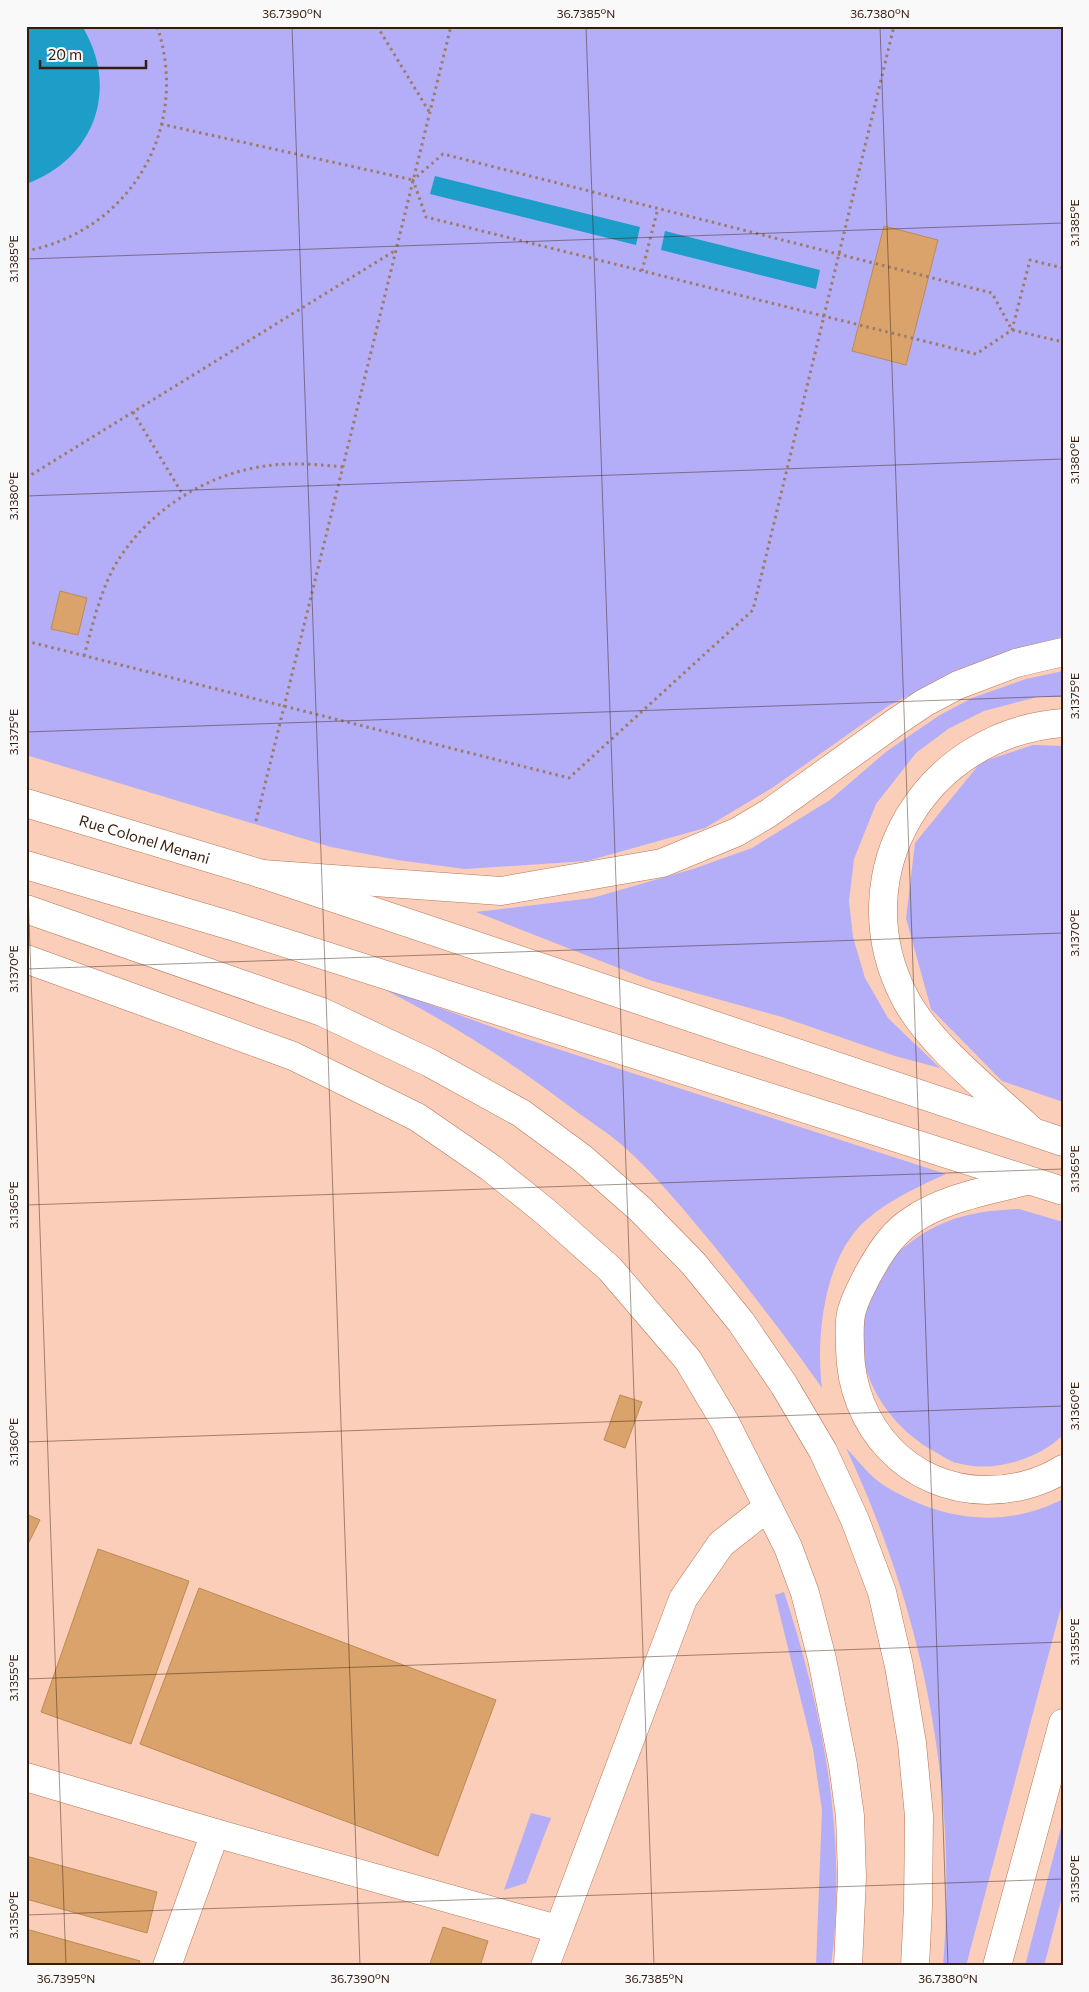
<svg xmlns="http://www.w3.org/2000/svg" width="1089" height="1992" font-family="Commissioner,sans-serif">
<style>
.green{fill:#b3aef7}
.water{fill:#1c9ec8}
.building{fill:#d9a36b;stroke:#be8a53}
.lines{fill:none;stroke-linecap:round;stroke-linejoin:round}
.minor-casing{stroke:#b97655;stroke-width:29}
.highway-casing{stroke:#b97655;stroke-width:29}
.path{stroke:#9e7a68;stroke-width:3;stroke-dasharray:2.5 4;stroke-linecap:butt}
.minor{stroke:#fff;stroke-width:28}
.highway{stroke:#fff;stroke-width:28}
.ticks{fill:none;stroke:#361c0e;stroke-width:1;stroke-opacity:0.45}
.labels{text-anchor:middle;dominant-baseline:central;stroke-width:4;stroke-linejoin:round;paint-order:stroke}
.street-label{font-size:15px;fill:#361c0e;stroke:#f9f9f9}
.neatline{fill:none;stroke:#361c0e;stroke-width:2}
.ticks-label{font-size:12px;text-anchor:middle;fill:#361c0e}
</style>
<rect width="100%" height="100%" fill="#faceb9"/>
<g class="green">
<path d="M26,26H1063V637L1009,651L956,672L888,706L772,788L705,828L587,861L465,869L397,860L331,847L26,755Z"/>
<path d="M1063,671V697H1037L984,711L948,729L916,753L876,804L854,859L849,901L853,937L865,978L888,1018L940,1068L895,1056L782,1017L649,980L476,912L592,898L693,869L752,848L830,800L887,751L940,715L972,698L1026,679Z"/>
<path d="M1033,745L1063,746V1102L1002,1081L931,1009L906,918L915,843L981,762Z"/>
<path d="M371,983L517,1036L946,1174C915,1188 871,1208 851,1237C823,1275 816,1342 822,1388C788,1339 751,1292 714,1246C685,1211 656,1175 622,1145C607,1132 589,1121 573,1109C509,1060 443,1018 371,983Z"/>
<path d="M1019,1209L1063,1222V1435C1038,1460 992,1473 957,1463C951,1462 943,1456 937,1453C894,1430 861,1385 861,1335C861,1316 872,1294 881,1278C885,1271 889,1261 894,1255C899,1250 907,1246 912,1241C947,1216 977,1211 1019,1209Z"/>
<path d="M846,1448C858,1460 870,1477 885,1486C940,1520 1003,1530 1063,1499V1600L966,1966H943C958,1785 923,1612 846,1448Z"/>
<path d="M784,1592C823,1710 848,1841 831,1966H816L822,1810L813,1749L775,1595Z"/>
<path d="M531,1813L551,1818L526,1883L504,1890Z"/>
<path d="M1063,1820V1893L1044,1966H1025Z"/>
</g>
<g class="water">
<path d="M26,26H82C120,88 95,159 26,184Z"/>
<path d="M435,176L640,227L636,245L430,194Z"/>
<path d="M665,231L820,270L816,289L661,250Z"/>
</g>
<g class="building">
<path d="M884,226L938,240L906,365L852,351Z"/>
<path d="M60,591L87,598L78,635L51,629Z"/>
<path d="M620,1395L642,1402L625,1448L604,1440Z"/>
<path d="M26,1514L40,1520L26,1548Z"/>
<path d="M98,1549L189,1581L131,1744L41,1712Z"/>
<path d="M199,1588L496,1700L438,1856L140,1744Z"/>
<path d="M26,1856L157,1892L147,1933L26,1899Z"/>
<path d="M443,1927L488,1941L480,1966H429Z"/>
<path d="M26,1929L140,1961L138,1966H26Z"/>
</g>
<g class="lines">
<defs>
<g id="minor">
<path id="s1" d="M26,803L262,874L1063,1142"/>
<path d="M26,865L232,926L1063,1191"/>
<path d="M26,959L293,1056L417,1117L491,1168L547,1213L610,1269L688,1360L725,1422L768,1507L788,1547L805,1593L822,1659L843,1765L850,1816L852,1877L848,1966"/>
<path d="M26,1777L215,1833L557,1929"/>
<path d="M167,1966L215,1833"/>
<path d="M545,1966L683,1599L721,1544L768,1507"/>
</g>
<g id="highway">
<path d="M262,874L501,891L662,863L737,832L769,813L893,724L924,703L958,685L1016,663L1063,652"/>
<path d="M26,909L322,1012L430,1063L521,1113L582,1158L640,1209L693,1263L741,1322L784,1385L823,1451L855,1520L882,1592L899,1666L912,1743L919,1816L918,1906L915,1966"/>
<path d="M1032,1131C992,1093 928,1044 904,996C841,872 927,733 1063,723"/>
<path d="M1026,1181C987,1191 942,1198 908,1223C890,1236 878,1256 867,1276C862,1286 856,1297 853,1307C848,1320 850,1335 850,1349C851,1426 908,1490 987,1490C1013,1490 1041,1483 1063,1469"/>
<path d="M997,1966L1063,1723"/>
</g>
</defs>
<use href="#minor" class="minor-casing"/>
<use href="#highway" class="highway-casing"/>
<g class="path">
<path d="M377,26L430,113"/>
<path d="M161,124L413,180"/>
<path d="M26,251C131,231 191,127 157,26"/>
<path d="M1063,268L1030,260L1012,330L976,354L426,217L413,180L443,154L992,293L1012,330L1063,342"/>
<path d="M642,271L658,208"/>
<path d="M133,412L183,495"/>
<path d="M26,478L396,250"/>
<path d="M26,641L569,778L753,610L894,26"/>
<path d="M84,656C92,627 101,588 117,562C148,512 201,477 259,467C287,462 315,464 343,467"/>
<path d="M256,821L451,26"/>
</g>
<use href="#minor" class="minor"/>
<use href="#highway" class="highway"/>
</g>
<path class="ticks" d="M292,26L360,1966M586,26L654,1966M880,26L948,1966M26,259L1063,223M26,496L1063,459M26,732L1063,696M26,834L66,1966M26,969L1063,933M26,1205L1063,1169M26,1442L1063,1406M26,1679L1063,1642M26,1915L1063,1879"/>
<g class="labels">
<g class="street-label">
<text stroke="none"><textPath href="#s1" startOffset="124">Rue Colonel Menani</textPath></text>
</g>
</g>
<rect width="1089" height="1992" fill="none" stroke="#f9f9f9" stroke-width="55"/>
<path d="M40 60v8h106v-8" fill="none" stroke="#361c0e" stroke-width="2.5"/>
<text x="48" y="60" font-size="15" fill="#361c0e" stroke="#f9f9f9" stroke-width="4" paint-order="stroke">20 m</text>
<rect x="28" y="28" width="1034" height="1936" class="neatline"/>
<g class="ticks-label">
<text x="292" y="18">36.7390°N</text>
<text x="586" y="18">36.7385°N</text>
<text x="880" y="18">36.7380°N</text>
<text transform="translate(1075 223) rotate(-90)" y="4">3.1385°E</text>
<text transform="translate(14 259) rotate(-90)" y="4">3.1385°E</text>
<text transform="translate(1075 460) rotate(-90)" y="4">3.1380°E</text>
<text transform="translate(14 496) rotate(-90)" y="4">3.1380°E</text>
<text transform="translate(1075 696) rotate(-90)" y="4">3.1375°E</text>
<text transform="translate(14 732) rotate(-90)" y="4">3.1375°E</text>
<text transform="translate(1075 933) rotate(-90)" y="4">3.1370°E</text>
<text transform="translate(14 969) rotate(-90)" y="4">3.1370°E</text>
<text transform="translate(1075 1169) rotate(-90)" y="4">3.1365°E</text>
<text transform="translate(14 1205) rotate(-90)" y="4">3.1365°E</text>
<text transform="translate(1075 1406) rotate(-90)" y="4">3.1360°E</text>
<text transform="translate(14 1442) rotate(-90)" y="4">3.1360°E</text>
<text transform="translate(1075 1642) rotate(-90)" y="4">3.1355°E</text>
<text transform="translate(14 1678) rotate(-90)" y="4">3.1355°E</text>
<text transform="translate(1075 1879) rotate(-90)" y="4">3.1350°E</text>
<text transform="translate(14 1915) rotate(-90)" y="4">3.1350°E</text>
<text x="66" y="1983">36.7395°N</text>
<text x="360" y="1983">36.7390°N</text>
<text x="654" y="1983">36.7385°N</text>
<text x="948" y="1983">36.7380°N</text>
</g>
</svg>
